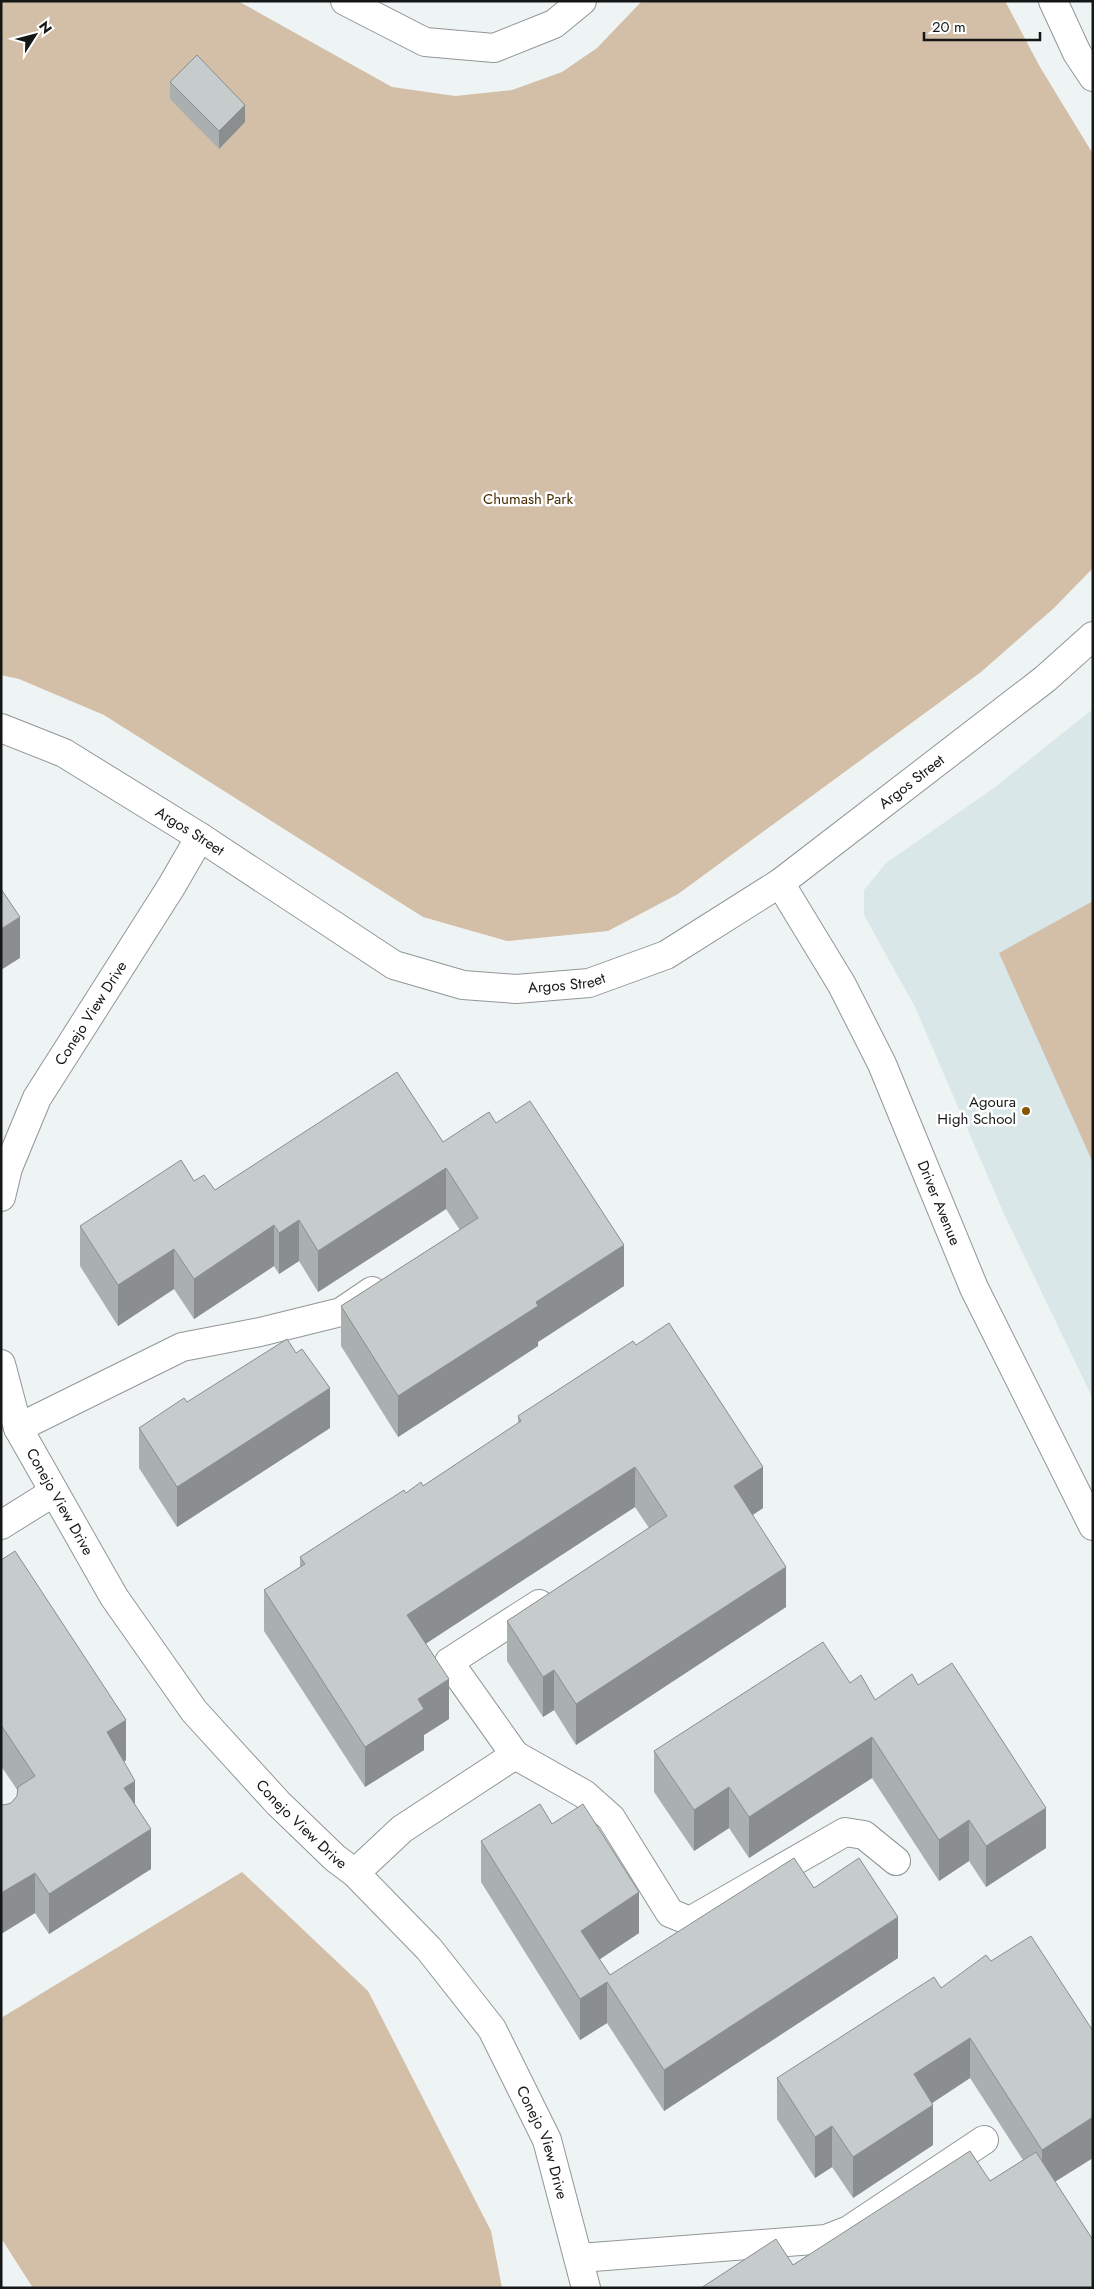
<svg xmlns="http://www.w3.org/2000/svg" width="1094" height="2289" font-family="Jost,sans-serif">
<style>
.built{fill:#d9e7e9}
.green{fill:#d3bea7}
.lines{fill:none;stroke-linecap:round;stroke-linejoin:round}
.minor-casing{stroke:#929697;stroke-width:30}
.minor{stroke:#fff;stroke-width:28}
.wall{fill:#aaafaf}
.shaded-wall{fill:#8b8e8f}
.building{fill:#c6cbcc;stroke:#8b8e8f}
.poi-dot{fill:#895600;stroke:#fff;stroke-width:2}
.labels{text-anchor:middle;dominant-baseline:central;stroke-width:5;stroke-linejoin:round;paint-order:stroke}
.park-label{font-size:15px;fill:#492c03;stroke:#fff}
.street-label{font-size:15px;fill:#151717;stroke:#fff}
.poi-label{font-size:15px;fill:#151717;stroke:#fff;text-anchor:end}
</style>
<rect width="100%" height="100%" fill="#eef3f4"/>
<path class="built" d="M1093,709V1399L1004,1214L915,1007L864,915V890L886,863L994,788Z"/>
<g class="green">
<path d="M1,1H238L392,87L455,96L512,90L562,72L597,48L642,1H1005L1040,67L1093,154V568L1054,608L981,672L678,894L608,931L507,941L423,917L104,715L19,679L1,675Z"/>
<path d="M1093,901V1163L999,953Z"/>
<path d="M242,1872L368,1991L491,2231L502,2288H33L1,2238V2018Z"/>
</g>
<g class="lines">
<defs>
<g id="minor">
<path d="M345,1L425,42L494,48L554,24L582,1"/>
<path d="M1053,1L1077,53L1093,77"/>
<path id="s1" d="M1,728L64,753L200,837L394,965L463,985L516,989L589,983L666,955L780,883L1045,679L1093,636"/>
<path id="s2" d="M780,883L842,985L882,1064L974,1288L1093,1526"/>
<path id="s3" d="M1,1197L8,1168L37,1098L171,887L200,837"/>
<path id="s4" d="M1,1364L18,1428L114,1597L194,1711L278,1803L335,1858L355,1873L429,1949L492,2029L547,2140L586,2288"/>
<path d="M18,1428L182,1347L260,1332L341,1312L372,1291"/>
<path d="M1,1525L54,1492"/>
<path d="M515,1755L449,1662L539,1604"/>
<path d="M355,1873L402,1829L515,1755L584,1794L611,1818L670,1913L690,1921L845,1832L864,1835L896,1861"/>
<path d="M580,2258L826,2239L849,2230L984,2140"/>
</g>
</defs>
<use href="#minor" class="minor-casing"/>
<use href="#minor" class="minor"/>
</g>
<g class="wall">
<path d="M170,82L245,122L219,149L170,99Z"/>
<path d="M496,1123L624,1286L538,1342V1346L398,1437L341,1346V1306L460,1230L446,1209L318,1292L299,1261L279,1274L274,1266L194,1319L174,1289L118,1326L80,1266V1226L194,1181L215,1190L443,1142Z"/>
<path d="M296,1353L330,1428L177,1527L139,1468V1428L187,1402Z"/>
<path d="M518,1416L763,1508L753,1515L786,1607L576,1745L554,1710L543,1717L507,1661V1621L649,1528L635,1507L426,1643L449,1719L424,1735V1750L365,1787L264,1631V1590L300,1567V1557L406,1493L423,1486L518,1424Z"/>
<path d="M1,1560L126,1760L124,1762L151,1869L49,1934L35,1913L1,1934V1804L4,1805L11,1803L17,1796L18,1791L1,1766Z"/>
<path d="M850,1683L875,1700L918,1685L1046,1848L986,1887L969,1861L939,1881L872,1778L749,1858L729,1828L694,1851L654,1792V1751Z"/>
<path d="M552,1824L639,1933L599,1959L610,1975L814,1888L898,1958L664,2111L607,2023L580,2040L481,1882V1841Z"/>
<path d="M941,1988L1093,2158L793,2265L990,2181L1023,2160L970,2078L932,2103L933,2145L853,2198L832,2167L815,2178L777,2119V2078Z"/>
</g>
<g class="shaded-wall">
<path d="M245,105V122L219,149V131Z"/>
<path d="M20,917V958L1,970V929Z"/>
<path d="M446,1168V1209L318,1292V1251Z"/>
<path d="M299,1220V1261L279,1274V1233Z"/>
<path d="M274,1225V1266L194,1319V1279Z"/>
<path d="M624,1245V1286L538,1342V1346L398,1437V1396L536,1302Z"/>
<path d="M174,1249V1289L118,1326V1285Z"/>
<path d="M330,1388V1428L177,1527V1487Z"/>
<path d="M635,1467V1507L407,1656V1615Z"/>
<path d="M763,1467V1508L734,1527V1486Z"/>
<path d="M786,1567V1607L576,1745V1704Z"/>
<path d="M554,1670V1710L543,1717V1677Z"/>
<path d="M449,1679V1719L424,1735V1750L365,1787V1747L418,1699Z"/>
<path d="M126,1720V1760L107,1772V1732Z"/>
<path d="M872,1737V1778L749,1858V1817Z"/>
<path d="M135,1781V1822L124,1788Z"/>
<path d="M729,1787V1828L694,1851V1810Z"/>
<path d="M1046,1808V1848L986,1887V1846Z"/>
<path d="M969,1820V1861L939,1881V1840Z"/>
<path d="M151,1829V1869L49,1934V1894Z"/>
<path d="M35,1873V1913L1,1934V1893Z"/>
<path d="M639,1892V1933L581,1972V1931Z"/>
<path d="M898,1917V1958L664,2111V2070Z"/>
<path d="M607,1982V2023L580,2040V1999Z"/>
<path d="M970,2038V2078L914,2115V2074Z"/>
<path d="M933,2105V2145L853,2198V2157Z"/>
<path d="M1093,2117V2158L1042,2190V2150Z"/>
<path d="M832,2126V2167L815,2178V2137Z"/>
</g>
<g class="building">
<path d="M197,55L245,105L219,131L170,82Z"/>
<path d="M1,889L20,917L1,929Z"/>
<path d="M397,1072L443,1142L489,1112L496,1123L530,1101L624,1245L536,1302L538,1306L398,1396L341,1306L478,1218L446,1168L318,1251L299,1220L279,1233L274,1225L194,1279L174,1249L118,1285L80,1226L181,1160L194,1181L204,1175L215,1190Z"/>
<path d="M669,1323L763,1467L734,1486L786,1567L576,1704L554,1670L543,1677L507,1621L667,1516L635,1467L407,1615L449,1679L418,1699L424,1709L365,1747L264,1590L305,1564L300,1557L404,1490L406,1493L421,1482L423,1486L521,1421L518,1416L633,1341L636,1345Z"/>
<path d="M287,1339L296,1353L302,1349L330,1388L177,1487L139,1428L184,1398L187,1402Z"/>
<path d="M15,1551L126,1720L107,1732L135,1781L124,1788L151,1829L49,1894L35,1873L1,1893V1804L4,1805L11,1803L17,1796L18,1787L35,1776L1,1725V1560Z"/>
<path d="M823,1642L850,1683L861,1675L875,1700L912,1674L918,1685L952,1663L1046,1808L986,1846L969,1820L939,1840L872,1737L749,1817L729,1787L694,1810L654,1751Z"/>
<path d="M540,1804L552,1824L583,1804L639,1892L581,1931L610,1975L794,1858L814,1888L859,1858L898,1917L664,2070L607,1982L580,1999L481,1841Z"/>
<path d="M1031,1936L1093,2031V2117L1042,2150L970,2038L914,2074L933,2105L853,2157L832,2126L815,2137L777,2078L934,1977L941,1988L986,1955L991,1961Z"/>
<path d="M970,2151L990,2181L1036,2152L1093,2240V2288H701L776,2239L793,2265Z"/>
</g>
<circle class="poi-dot" cx="1026" cy="1111" r="5"/>
<g class="labels">
<g class="park-label">
<text x="528" y="499">Chumash Park</text>
</g>
<g class="street-label">
<text stroke="none"><textPath href="#s1" startOffset="1041">Argos Street</textPath></text>
<text stroke="none"><textPath href="#s1" startOffset="216">Argos Street</textPath></text>
<text stroke="none"><textPath href="#s1" startOffset="636">Argos Street</textPath></text>
<text stroke="none"><textPath href="#s3" startOffset="206">Conejo View Drive</textPath></text>
<text stroke="none"><textPath href="#s2" startOffset="358">Driver Avenue</textPath></text>
<text stroke="none"><textPath href="#s4" startOffset="151">Conejo View Drive</textPath></text>
<text stroke="none"><textPath href="#s4" startOffset="556">Conejo View Drive</textPath></text>
<text stroke="none"><textPath href="#s4" startOffset="961">Conejo View Drive</textPath></text>
</g>
<g class="poi-label">
<text x="1016" y="1102">Agoura<tspan x="1016" dy="17">High School</tspan></text>
</g>
</g>
<rect width="1094" height="2289" fill="none" stroke="#151717" stroke-width="5"/>
<g transform="translate(35 35) rotate(54)" stroke="#ffffff" stroke-width="4" paint-order="stroke">
<path d="M0-4L9 19L0 12L-9 19Z" fill="#151717"/>
<text y="-8" font-size="14" font-weight="bold" text-anchor="middle" fill="#151717">N</text>
</g>
<path d="M924 32v8h116v-8" fill="none" stroke="#151717" stroke-width="2.5"/>
<text x="932" y="32" font-size="15" fill="#151717" stroke="#ffffff" stroke-width="4" paint-order="stroke">20 m</text>
</svg>
